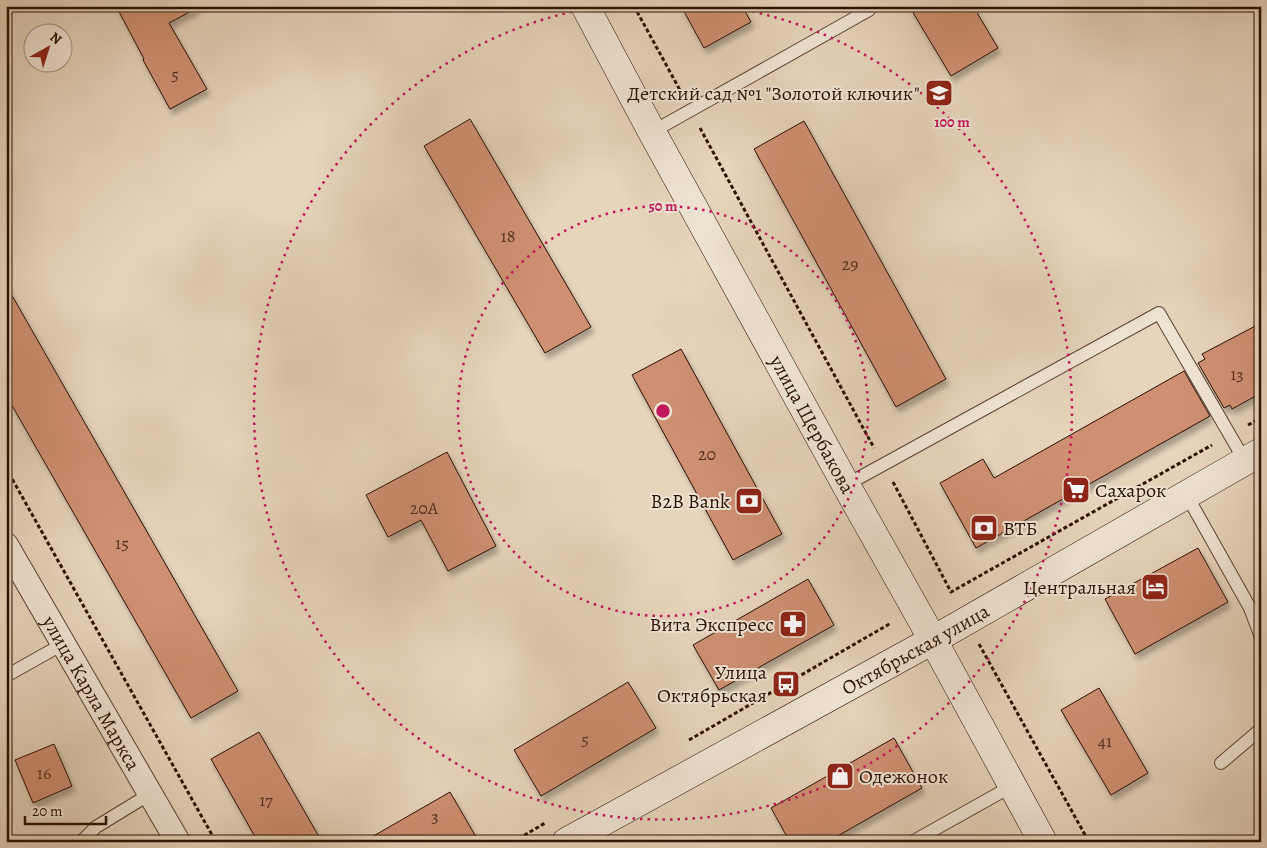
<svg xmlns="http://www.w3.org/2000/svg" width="1267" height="848" font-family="Alegreya,serif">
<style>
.building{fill:#ce8f72;stroke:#2b1003;filter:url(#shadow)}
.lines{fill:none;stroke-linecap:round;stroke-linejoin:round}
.lane-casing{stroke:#5a4131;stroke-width:14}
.street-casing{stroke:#5a4131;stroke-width:26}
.secondary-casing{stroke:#2b1003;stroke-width:29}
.path{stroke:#2b1003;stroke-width:3;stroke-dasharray:4 2.5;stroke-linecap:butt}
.lane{stroke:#efe3d3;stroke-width:12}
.street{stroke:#efe3d3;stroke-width:24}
.secondary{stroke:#efe3d3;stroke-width:28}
.ring{fill:none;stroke:#c2185b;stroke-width:2.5;stroke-dasharray:2.5 5}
.labels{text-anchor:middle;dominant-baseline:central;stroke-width:4;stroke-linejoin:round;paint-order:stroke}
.number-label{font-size:18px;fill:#54301f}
.poi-label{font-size:20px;fill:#2b1003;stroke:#efe3d3;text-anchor:end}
.street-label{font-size:20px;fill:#2b1003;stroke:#efe3d3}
.centre{fill:#c2185b;stroke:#efe3d3;stroke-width:2.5}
.ring-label{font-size:15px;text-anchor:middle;font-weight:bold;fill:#c2185b;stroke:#efe3d3;stroke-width:4;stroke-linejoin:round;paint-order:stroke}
</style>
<defs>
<filter id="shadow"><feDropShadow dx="3" dy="5.5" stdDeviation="2.5" flood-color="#0004"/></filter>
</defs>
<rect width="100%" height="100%" fill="#e6d4bb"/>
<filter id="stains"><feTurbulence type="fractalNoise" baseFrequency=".004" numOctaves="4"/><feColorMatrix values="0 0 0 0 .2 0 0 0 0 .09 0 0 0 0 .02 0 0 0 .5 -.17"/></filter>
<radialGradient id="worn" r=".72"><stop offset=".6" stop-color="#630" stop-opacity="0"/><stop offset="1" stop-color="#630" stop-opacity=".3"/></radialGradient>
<g class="building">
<path d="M116,6H201L169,23L207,89L170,109L143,60L144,59Z"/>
<path d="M681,6H742L751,22L704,48Z"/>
<path d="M909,6H973L998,48L951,76Z"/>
<path d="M470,119L591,327L545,353L424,146Z"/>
<path d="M804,121L946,379L896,407L754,149Z"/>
<path d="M6,285L238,691L191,718L6,395Z"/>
<path d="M1261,323V393L1232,409L1230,405L1224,408L1198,363L1205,359L1202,354Z"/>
<path d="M681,349L782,534L733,560L632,375Z"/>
<path d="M1184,371L1210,416L976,548L940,483L983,459L994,478Z"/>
<path d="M447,452L496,546L448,571L421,520L388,537L366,495Z"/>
<path d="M1198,548L1228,602L1135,654L1105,599Z"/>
<path d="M808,579L834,625L719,690L693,645Z"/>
<path d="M628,682L656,728L541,796L514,750Z"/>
<path d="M1099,688L1148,773L1111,795L1061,710Z"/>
<path d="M259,732L322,842H258L211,759Z"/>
<path d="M894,738L922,788L827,842H790L771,808Z"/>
<path d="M54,744L72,786L33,803L15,760Z"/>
<path d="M450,792L479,842H363Z"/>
</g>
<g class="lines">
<defs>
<g id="lane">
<path d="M652,132L869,10"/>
<path d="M846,485L1159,313L1245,461"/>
<path d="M1186,494L1250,608L1261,637"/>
<path d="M6,676L63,644"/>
<path d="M1221,763L1261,729"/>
<path d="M81,842L96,827L150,794"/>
<path d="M912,842L1012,786"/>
</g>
<g id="street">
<path id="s1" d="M6,545L178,842"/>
</g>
<g id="secondary">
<path id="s2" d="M585,6L652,132L846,485L933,640L1043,842"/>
<path id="s3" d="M566,842L933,640L1261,452"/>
</g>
</defs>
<use href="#lane" class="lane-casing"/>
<use href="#street" class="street-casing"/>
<use href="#secondary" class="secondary-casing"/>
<g class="path">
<path d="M634,6L681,92"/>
<path d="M700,128L874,448"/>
<path d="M1248,425L1261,418"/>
<path d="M6,468L216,842"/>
<path d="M893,482L951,592L1212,445"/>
<path d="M979,644L1089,842"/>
<path d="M689,740L891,623"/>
<path d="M513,842L545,823"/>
</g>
<use href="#lane" class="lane"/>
<use href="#street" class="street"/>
<use href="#secondary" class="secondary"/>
</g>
<g class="ring">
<circle cx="663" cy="411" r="205"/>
<path d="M723 6A409 409 0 1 1 603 6"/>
</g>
<defs>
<symbol id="school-square" viewBox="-11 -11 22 22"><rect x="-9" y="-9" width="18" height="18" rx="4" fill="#8f2418" stroke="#efe3d3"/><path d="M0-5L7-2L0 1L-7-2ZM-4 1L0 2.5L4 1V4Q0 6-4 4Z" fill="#fff"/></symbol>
<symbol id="supermarket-square" viewBox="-11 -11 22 22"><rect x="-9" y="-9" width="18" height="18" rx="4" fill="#8f2418" stroke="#efe3d3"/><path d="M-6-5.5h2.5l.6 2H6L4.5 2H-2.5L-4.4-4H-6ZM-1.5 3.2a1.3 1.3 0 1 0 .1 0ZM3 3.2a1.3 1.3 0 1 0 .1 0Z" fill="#fff"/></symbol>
<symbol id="bank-square" viewBox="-11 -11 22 22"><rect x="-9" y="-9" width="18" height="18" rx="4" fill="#8f2418" stroke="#efe3d3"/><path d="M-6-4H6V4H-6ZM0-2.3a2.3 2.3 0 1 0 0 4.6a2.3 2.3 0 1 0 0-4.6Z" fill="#fff"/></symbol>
<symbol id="hotel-square" viewBox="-11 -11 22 22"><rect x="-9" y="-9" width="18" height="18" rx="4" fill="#8f2418" stroke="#efe3d3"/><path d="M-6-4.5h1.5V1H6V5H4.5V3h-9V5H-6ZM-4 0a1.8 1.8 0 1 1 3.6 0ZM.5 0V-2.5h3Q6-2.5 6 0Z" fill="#fff"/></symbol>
<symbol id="pharmacy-square" viewBox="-11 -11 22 22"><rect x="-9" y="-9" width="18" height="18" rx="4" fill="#8f2418" stroke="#efe3d3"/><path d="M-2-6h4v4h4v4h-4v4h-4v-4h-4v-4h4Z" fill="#fff"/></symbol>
<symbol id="bus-square" viewBox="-11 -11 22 22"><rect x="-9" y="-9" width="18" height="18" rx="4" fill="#8f2418" stroke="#efe3d3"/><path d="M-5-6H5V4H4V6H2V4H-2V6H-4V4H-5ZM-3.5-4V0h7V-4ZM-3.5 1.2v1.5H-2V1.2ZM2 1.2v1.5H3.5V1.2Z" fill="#fff"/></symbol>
<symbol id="shop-square" viewBox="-11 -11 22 22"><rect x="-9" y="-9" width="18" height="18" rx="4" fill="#8f2418" stroke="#efe3d3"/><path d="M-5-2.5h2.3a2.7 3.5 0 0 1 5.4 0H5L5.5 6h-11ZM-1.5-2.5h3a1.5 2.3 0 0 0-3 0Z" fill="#fff"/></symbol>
</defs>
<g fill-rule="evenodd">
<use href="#school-square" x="923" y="77" width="32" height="32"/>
<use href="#supermarket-square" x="1060" y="474" width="32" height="32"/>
<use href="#bank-square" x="733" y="485" width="32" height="32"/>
<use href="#bank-square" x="968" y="512" width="32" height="32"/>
<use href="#hotel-square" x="1139" y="571" width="32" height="32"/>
<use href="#pharmacy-square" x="777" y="608" width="32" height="32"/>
<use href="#bus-square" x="770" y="668" width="32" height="32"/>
<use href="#shop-square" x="824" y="760" width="32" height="32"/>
</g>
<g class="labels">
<g class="number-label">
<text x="175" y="74">5</text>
<text x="508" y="236">18</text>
<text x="850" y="264">29</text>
<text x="1237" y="374">13</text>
<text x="707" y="454">20</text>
<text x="424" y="508">20А</text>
<text x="122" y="543">15</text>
<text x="585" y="739">5</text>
<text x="1105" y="741">41</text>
<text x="44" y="773">16</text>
<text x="266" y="800">17</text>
<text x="435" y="816">3</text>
</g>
<g class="poi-label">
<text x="920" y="93">Детский сад №1 "Золотой ключик"</text>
<text x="1095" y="490" text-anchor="start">Сахарок</text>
<text x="730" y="501">B2B Bank</text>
<text x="1003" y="528" text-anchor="start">ВТБ</text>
<text x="1136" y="587">Центральная</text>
<text x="774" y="624">Вита Экспресс</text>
<text x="767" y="672">Улица<tspan x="767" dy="23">Октябрьская</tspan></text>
<text x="859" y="776" text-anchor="start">Одежонок</text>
</g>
<g class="street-label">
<text stroke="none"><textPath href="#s2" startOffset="476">улица Щербакова</textPath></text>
<text stroke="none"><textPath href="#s3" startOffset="399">Октябрьская улица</textPath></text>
<text stroke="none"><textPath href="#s1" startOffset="171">улица Карла Маркса</textPath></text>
</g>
</g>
<circle cx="663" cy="411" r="8" class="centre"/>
<g class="ring-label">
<text x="952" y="127">100 m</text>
<text x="663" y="211">50 m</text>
</g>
<rect width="1267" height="848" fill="none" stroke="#e6d4bb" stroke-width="25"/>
<rect x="8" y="8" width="1252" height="833" fill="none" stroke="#2b1003" stroke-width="2.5"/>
<rect x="12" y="12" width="1242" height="823" fill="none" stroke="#2b1003"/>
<g transform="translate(48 48) rotate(39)"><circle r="24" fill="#efe3d3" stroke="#a18f80"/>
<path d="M0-4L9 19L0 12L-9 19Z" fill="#8f2418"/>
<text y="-8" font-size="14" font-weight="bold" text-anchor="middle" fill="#2b1003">N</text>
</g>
<path d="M25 816v8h81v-8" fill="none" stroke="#2b1003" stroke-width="2.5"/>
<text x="32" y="816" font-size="15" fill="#2b1003" stroke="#efe3d3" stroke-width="4" paint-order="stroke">20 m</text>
<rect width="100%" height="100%" filter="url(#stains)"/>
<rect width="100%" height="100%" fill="url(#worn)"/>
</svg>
